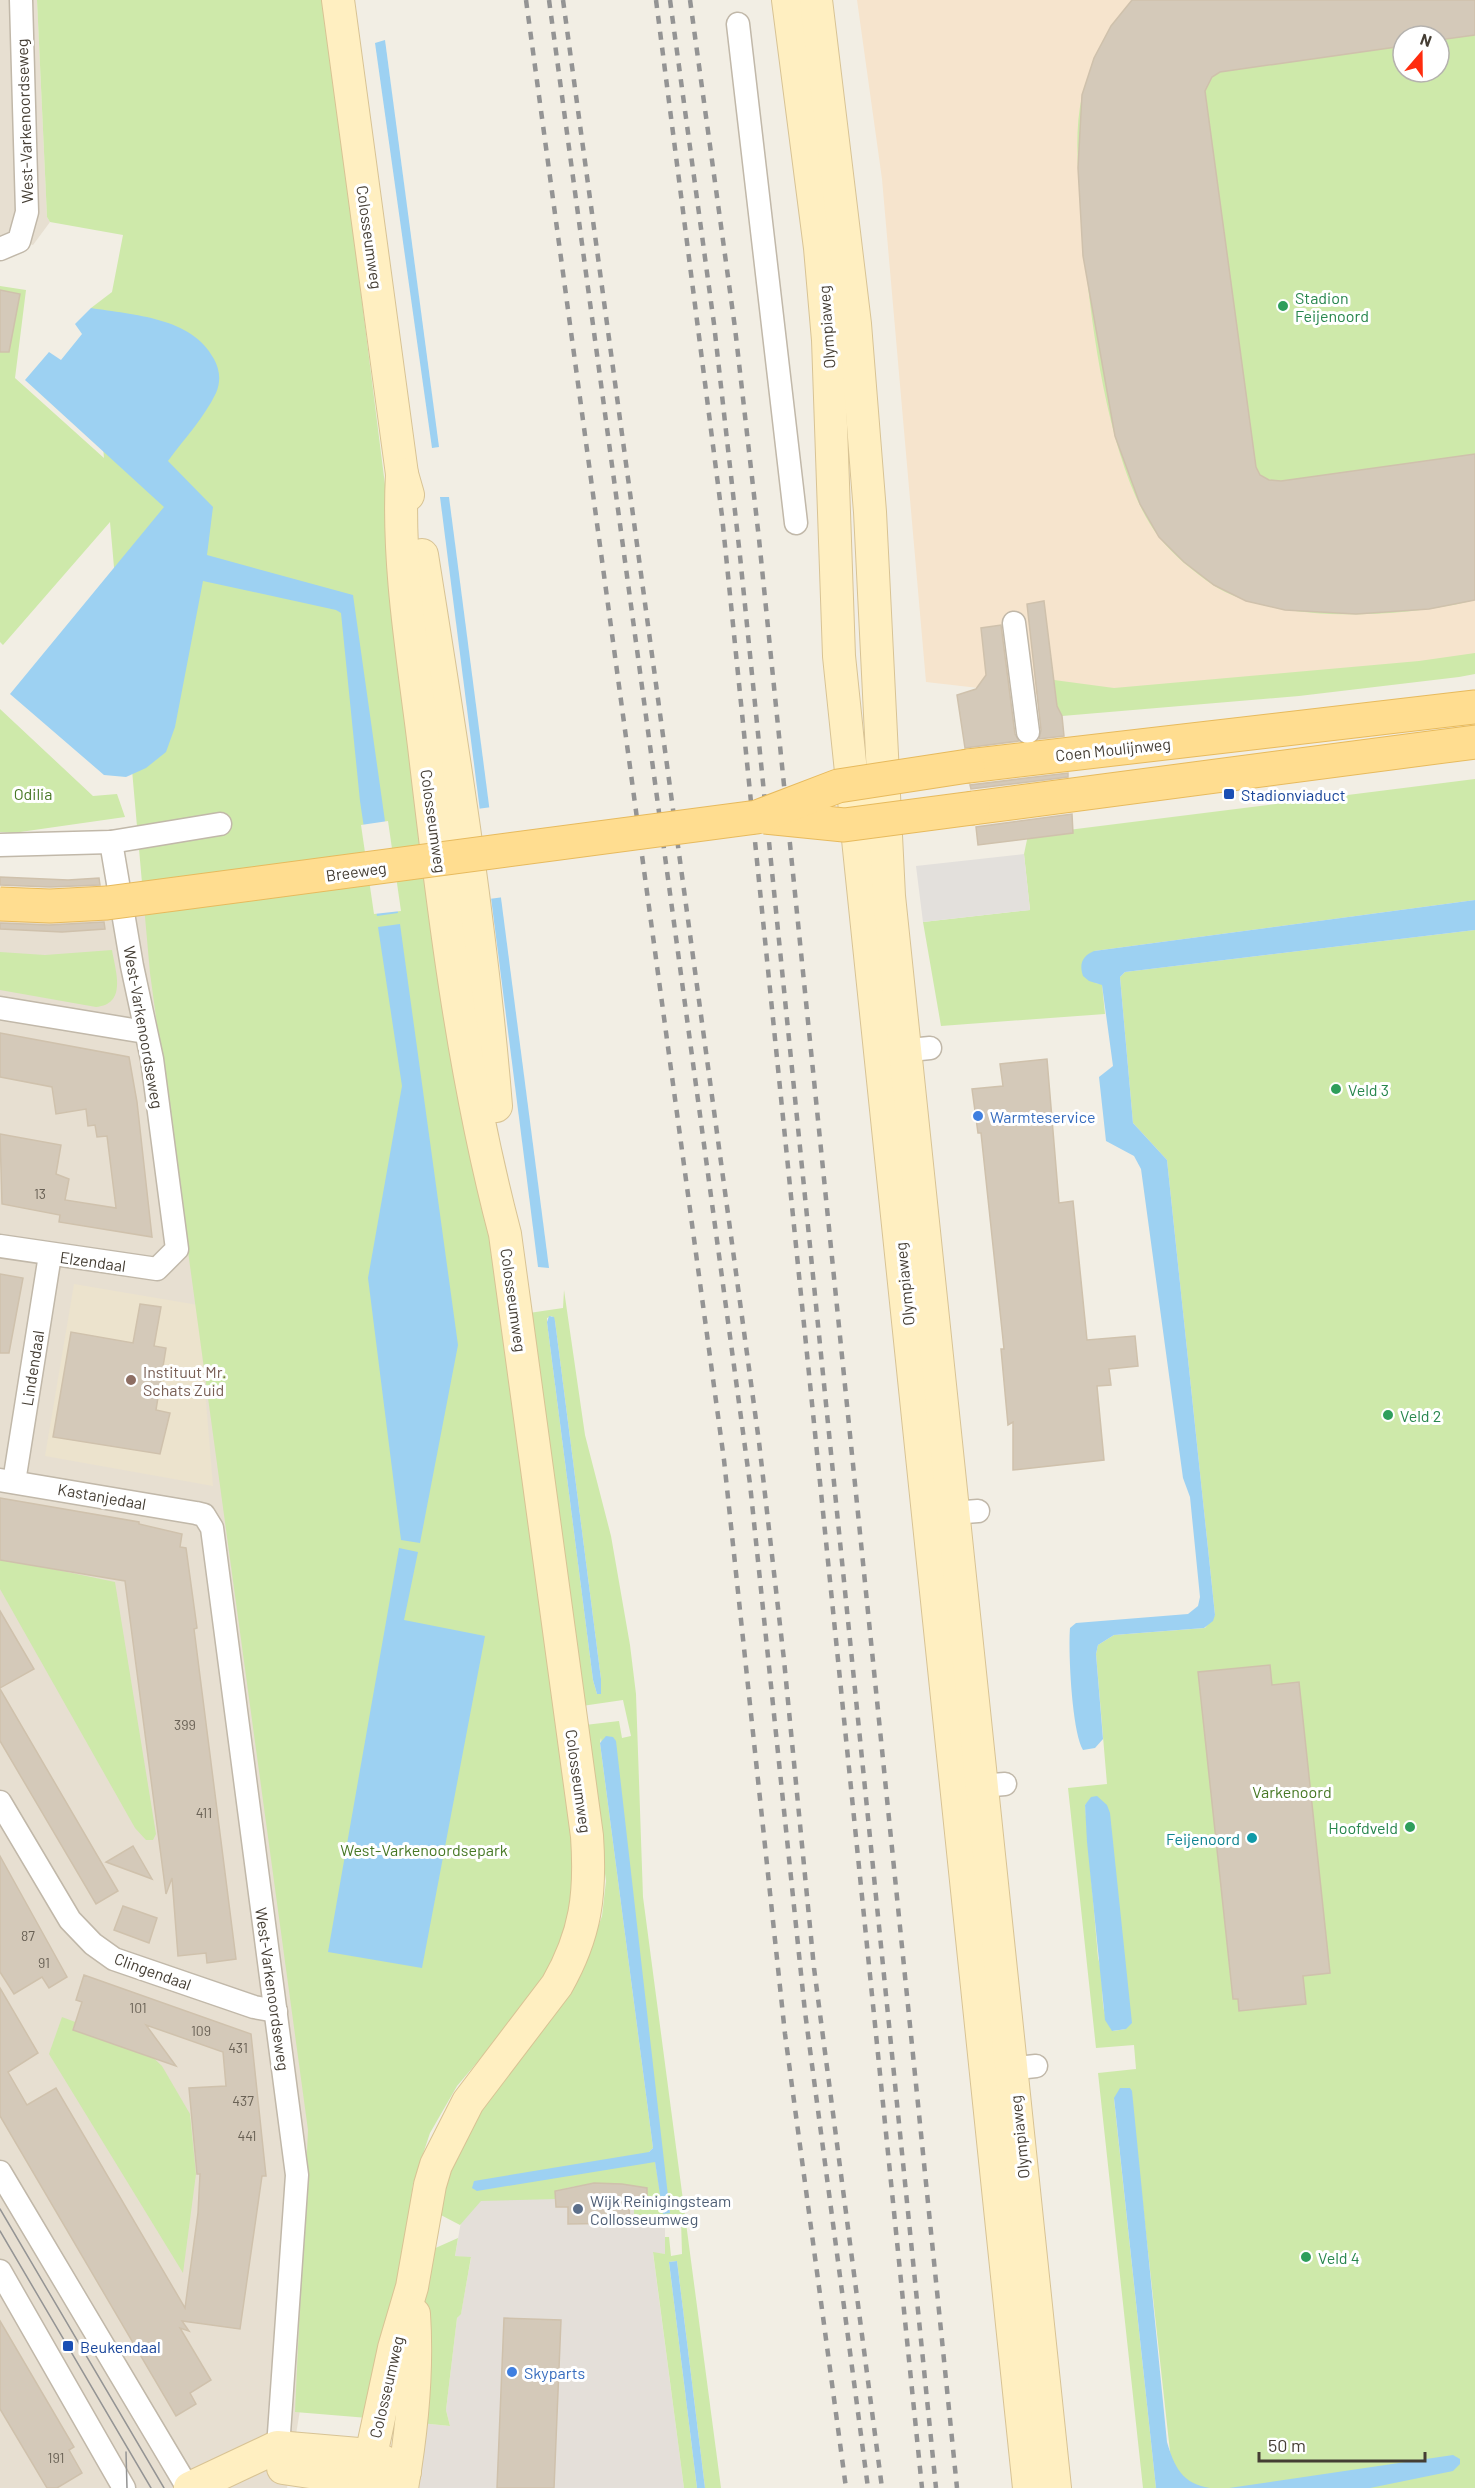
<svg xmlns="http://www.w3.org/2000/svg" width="1475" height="2488" font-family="Barlow,sans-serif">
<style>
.residential{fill:#e7dfd1}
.commercial{fill:#f6e4cd;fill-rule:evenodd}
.industrial{fill:#e4dfd9}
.education{fill:#ece3cd}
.green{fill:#cee9aa;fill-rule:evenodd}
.parking{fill:#e3e0dc}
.water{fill:#9dd1f2}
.pier{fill:#f2eee4}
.building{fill:#d4c9b9;stroke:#cfc1ac;stroke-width:1.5}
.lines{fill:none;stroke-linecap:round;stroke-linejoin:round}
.street-casing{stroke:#c1b8a9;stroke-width:25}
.secondary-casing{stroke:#d8c394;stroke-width:34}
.primary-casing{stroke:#e7ba5d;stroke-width:35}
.street{stroke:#fff;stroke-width:22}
.secondary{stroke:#ffefc1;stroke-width:32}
.primary{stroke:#ffdd90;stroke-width:33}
.tram{stroke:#949494;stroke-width:1.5}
.rail{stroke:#949494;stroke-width:4.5;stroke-dasharray:8 8;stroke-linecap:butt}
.primary-bridge-casing{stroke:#e7ba5d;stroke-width:35;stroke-linecap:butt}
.primary-bridge{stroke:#ffdd90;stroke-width:33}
.leisure-dot{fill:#2e9e5b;stroke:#fff;stroke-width:2}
.transit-dot{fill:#1a4fb4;stroke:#fff;stroke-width:2}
.shop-dot{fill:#3f7fe0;stroke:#fff;stroke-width:2}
.education-dot{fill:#8d6e63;stroke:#fff;stroke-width:2}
.culture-dot{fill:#0f9aa8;stroke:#fff;stroke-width:2}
.service-dot{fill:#5c6f8a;stroke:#fff;stroke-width:2}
.labels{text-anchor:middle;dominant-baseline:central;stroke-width:6;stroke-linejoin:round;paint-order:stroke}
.number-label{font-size:14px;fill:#696155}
.street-label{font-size:16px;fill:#453e34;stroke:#fff}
.leisure-label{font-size:16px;fill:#27864d;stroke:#fff;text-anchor:start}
.park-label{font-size:16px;fill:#477825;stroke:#fff}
.transit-label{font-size:16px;fill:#164399;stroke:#fff;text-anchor:start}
.shop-label{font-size:16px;fill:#366cbe;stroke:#fff;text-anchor:start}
.education-label{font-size:16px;fill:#785e54;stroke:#fff;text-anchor:start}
.culture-label{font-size:16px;fill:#0d838f;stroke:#fff;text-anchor:end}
.service-label{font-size:16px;fill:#4e5e75;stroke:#fff;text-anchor:start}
</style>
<rect width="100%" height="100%" fill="#f2eee4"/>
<g class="residential">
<path d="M0,0H37L47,217L50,222L33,245L0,238Z"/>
<path d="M179,894L359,2058L287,2488H0V906Z"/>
</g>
<path class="commercial" d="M857,0H1475V664L1076,699L926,682L882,179ZM1403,36H1439V72H1403Z"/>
<path class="industrial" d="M655,2162L665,2214V2254L653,2253L684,2488H409L420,2423L450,2426L446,2410L457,2318L461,2313L471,2258L455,2256L466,2193L472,2188Z"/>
<path class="education" d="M74,1284L198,1305L213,1486L45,1456Z"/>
<g class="green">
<path d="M37,0H324L399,596L482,1191L510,1366L579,1877L567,1936L542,1986L457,2086L430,2133L413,2184L401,2274L368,2418L295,2412L308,2130L150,973L110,522L3,645L0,642V286L26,290L15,378L104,458L91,308L112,292L123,235L50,222L47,217Z"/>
<path d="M1132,0H1475V600C1405,618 1275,625 1213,585C1194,572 1173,555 1159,537C1105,467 1087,297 1081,209C1078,172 1074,132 1082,96C1090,63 1111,26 1132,0ZM1403,36H1439V72H1403Z"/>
<path d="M1475,653V674L1459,677L1299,696L1062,716L1057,707L1054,680L1114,688L1419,661Z"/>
<path d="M0,709L93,796L117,794L125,817L13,833L0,832Z"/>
<path d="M1475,779V900L1094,951L1095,983L1102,984L1105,1014L941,1026L923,922L1030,910L1024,854L1028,835Z"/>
<path d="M1475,930V2488H1174L1130,2088L1114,2099L1156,2488H1143L1098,2073L1136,2069L1134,2045L1096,2048L1068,1788L1107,1784L1096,1654L1098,1645L1114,1635L1205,1628L1215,1615L1167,1160L1133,1123L1120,977L1125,972ZM1091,1800L1126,2029L1113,2031C1097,2012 1106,1981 1098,1958L1085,1805Z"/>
<path d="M112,950C116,973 127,1004 96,1007L0,990V952L45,955Z"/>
<path d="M564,1290L585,1435L611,1536L630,1645L636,1694L643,1897L721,2488H705L677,2261L669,2262L697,2488H684L653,2252L665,2254V2237H669L671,2256L682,2254L681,2220L662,2223L661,2220L634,2222V2206L647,2205V2189C616,2181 586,2182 555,2191L556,2199L481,2201L460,2225L437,2213L450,2163L470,2125L591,1946L602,1916L606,1881L585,1725L619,1721L622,1738L631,1736L623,1700L582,1706L529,1313L563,1308ZM552,1316L555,1321L601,1679L597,1694L593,1680L547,1322V1318ZM601,1738L670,2213H663L655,2162L649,2152L653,2148L600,1743Z"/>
<path d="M0,1558L115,1582L156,1834L153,1840H146L135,1828L0,1589Z"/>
<path d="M62,2017L142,2047L162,2066L190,2114L196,2174L183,2273L49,2054Z"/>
<path d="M458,2238L455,2256L471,2257L461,2314L457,2318L446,2410L450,2426L420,2423L422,2318L431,2250Z"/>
</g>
<path class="parking" d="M1024,854L1030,910L923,922L916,866Z"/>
<g class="water">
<path d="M385,40L439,447L432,448L375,43Z"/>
<path d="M91,308C133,315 192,317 214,359C220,370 221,381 216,393C204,418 184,439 168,461L213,507L207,555L353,595L398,913L377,916L360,801L341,613L336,610L203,581L175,727L166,752L146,768L126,777L104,775L10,694L164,507L25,380L49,352L61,360L82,334L75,324Z"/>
<path d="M440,497H449L549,1268L538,1267Z"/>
<path d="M1475,900V930L1125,972L1120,977L1133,1123L1167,1160L1215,1615L1213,1621L1204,1628L1114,1635L1098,1645L1096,1654L1103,1739L1095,1748L1083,1750C1072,1732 1068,1652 1070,1628L1076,1623L1188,1614L1198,1606L1200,1597L1190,1497L1183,1478L1141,1169L1134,1156L1106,1141L1099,1077L1113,1066L1102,985L1089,981L1083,976C1079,964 1082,956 1094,951Z"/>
<path d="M400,924L458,1345L420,1543L401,1540L368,1278L402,1086L378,927Z"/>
<path d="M549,1316L554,1317L555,1321L601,1679V1694H597L593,1680L547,1322Z"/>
<path d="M399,1548L418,1552L404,1620L485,1636L422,1968L328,1952Z"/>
<path d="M606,1736L613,1737L616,1741L670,2213L663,2214L655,2162L477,2191L472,2188L474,2181L649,2152L653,2148L600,1743Z"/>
<path d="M1097,1796L1107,1805L1110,1813L1132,2023L1126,2029L1112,2031L1105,2020L1087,1842L1085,1805L1091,1797Z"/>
<path d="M1120,2088H1130L1132,2091L1167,2442C1174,2466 1182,2484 1210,2488H1156L1114,2098Z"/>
<path d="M677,2261L705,2488H697L669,2262Z"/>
<path d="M1453,2455L1460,2459V2464L1453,2471L1370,2488H1229Z"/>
</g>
<g class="pier">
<path d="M492,807L504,897L489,899L477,809Z"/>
<path d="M388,821L401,911L374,914L361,825Z"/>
</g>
<g class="building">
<path d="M1132,0H1475V35L1439,40V36H1403V46L1220,72L1212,77L1205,91L1256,467L1260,475L1269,480L1281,481L1475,454V600L1429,609L1356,614L1285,610L1246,601L1214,585L1184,562L1159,537L1140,504L1115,436L1083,256L1078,168L1082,95L1094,58L1111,26Z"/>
<path d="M0,290L20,294L9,352H0Z"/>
<path d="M1044,601L1057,706L1062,716L1064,736L1039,739L1041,730L1027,604Z"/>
<path d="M1001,625L1015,734L1019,741L965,748L957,695L976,689L986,675L981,628Z"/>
<path d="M1068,773V777L971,789L970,785Z"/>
<path d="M1072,814L1073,833L978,845L976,827Z"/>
<path d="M0,877L68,880L99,878L100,885L50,887L0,885Z"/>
<path d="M104,922L105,929L62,932L0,929V923L49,925Z"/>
<path d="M0,1033L129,1057L137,1102L152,1237L59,1222L60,1215L2,1204L0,1134L61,1145L56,1174L69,1179L65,1200L116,1208L107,1136L97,1137L95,1125L88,1126L86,1109L56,1114L52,1087L0,1077Z"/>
<path d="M1047,1059L1059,1203L1073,1201L1087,1340L1135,1336L1138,1366L1109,1369L1111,1385L1097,1386L1104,1460L1013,1470V1422L1008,1425L1001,1349H1004L981,1133H978L972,1089L1003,1086L1000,1064Z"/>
<path d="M0,1274L23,1278L9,1353H0Z"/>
<path d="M140,1304L161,1307L154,1346L166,1348L156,1410L170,1413L160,1454L53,1437L71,1332L133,1343Z"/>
<path d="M0,1498L139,1522V1524L182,1534L180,1547L186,1548L197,1628L194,1629L236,1959L207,1963L206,1953L178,1956L172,1878L166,1894L125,1581L0,1560Z"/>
<path d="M0,1611L34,1669L0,1688Z"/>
<path d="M1270,1665L1272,1685L1299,1682L1330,1973L1303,1976L1306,2004L1239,2011L1238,1999H1233L1198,1672Z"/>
<path d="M0,1689L118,1891L96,1904L0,1741Z"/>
<path d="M133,1846L152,1879L106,1862Z"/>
<path d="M0,1856L67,1977L49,1988L42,1977L14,1994L0,1972Z"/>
<path d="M123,1906L157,1918L149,1943L114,1930Z"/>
<path d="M84,1975L251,2034L266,2176H262L240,2329L182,2321L189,2331L180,2328L211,2380L190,2393L196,2404L176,2416L0,2116V1988L38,2053L8,2072L27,2105L56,2088L185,2308L198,2213L200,2174H197L189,2088L226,2086L223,2052L146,2025L176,2066L73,2030L82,2002L76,2000Z"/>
<path d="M594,2183L622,2184L647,2188V2205L629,2206L630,2223L568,2224V2207H556L555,2191Z"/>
<path d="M504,2318L561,2320L554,2488H497Z"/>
<path d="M0,2321L74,2447L69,2450L82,2473L57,2488H47L0,2409Z"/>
</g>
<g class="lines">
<defs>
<g id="street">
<path d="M738,24L796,523"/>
<path d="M0,249L19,241L27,212L21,0"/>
<path d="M1014,623L1028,732"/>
<path d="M0,845L111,842L220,824"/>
<path d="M0,1008L145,1032"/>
<path d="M890,1052L930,1048"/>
<path d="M0,1246L157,1269L177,1249L152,1059L132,966L111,842"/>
<path d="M0,1480L196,1513L204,1515L212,1528L297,2175L277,2462"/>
<path d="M14,1482L50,1255"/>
<path d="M939,1514L978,1511"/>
<path d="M968,1787L1005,1784"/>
<path d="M0,1802L70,1920L93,1944L114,1959L254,2007L276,2011"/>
<path d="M999,2070L1036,2066"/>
<path d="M0,2172L188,2488"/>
<path d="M0,2271L124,2488"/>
</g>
<g id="secondary">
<path d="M338,0L402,474L408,495"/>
<path d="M788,0L820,248L828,340L839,656L1029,2488"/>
<path d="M816,0L855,324L870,512L889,896L1055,2488"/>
<path d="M422,555C451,738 481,921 496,1106"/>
<path d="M283,2468L365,2480L385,2476"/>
<path d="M190,2488L277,2447L370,2455L405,2472"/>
<path d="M364,2488L394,2348L412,2287L430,2185L436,2165L468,2102L557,1985C586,1934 591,1894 587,1836L505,1234C463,1075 443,909 424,746C413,656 397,565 402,474"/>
<path d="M402,2488C412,2430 418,2373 414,2314"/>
</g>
<g id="primary">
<path d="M968,766L1475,707"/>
<path d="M973,808L1475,742"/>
</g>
</defs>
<use href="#street" class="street-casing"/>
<use href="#secondary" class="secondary-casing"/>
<use href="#primary" class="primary-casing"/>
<use href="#street" class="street"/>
<use href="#secondary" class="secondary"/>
<use href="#primary" class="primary"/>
<g class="tram">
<path d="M0,2209L164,2488"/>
<path d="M0,2231L151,2488"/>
<path d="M126,2452L127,2488"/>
</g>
<g class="rail">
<path d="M526,0L724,1460L785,2034L846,2488"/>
<path d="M549,0L750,1484L805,2012L868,2488"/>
<path d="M563,0L759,1442L784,1660L814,1968L882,2488"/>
<path d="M656,0L722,516L922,2488"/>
<path d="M670,0L714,324L740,556L936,2488"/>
<path d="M690,0L735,328L759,539L957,2488"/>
</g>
<defs>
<g id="primary-bridge">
<path d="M765,817L844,825L973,808"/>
<path d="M0,904L50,906L107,903L757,817L838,786L968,766"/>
</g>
</defs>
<use href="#primary-bridge" class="primary-bridge-casing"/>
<use href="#primary-bridge" class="primary-bridge"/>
</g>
<g class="leisure-dot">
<circle cx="1283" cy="306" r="6"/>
<circle cx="1336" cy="1089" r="6"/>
<circle cx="1388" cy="1415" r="6"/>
<circle cx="1410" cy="1827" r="6"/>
<circle cx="1306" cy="2257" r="6"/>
</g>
<g class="transit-dot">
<rect x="1223" y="788" width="12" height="12" rx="3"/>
<rect x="62" y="2340" width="12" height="12" rx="3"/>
</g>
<g class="shop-dot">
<circle cx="978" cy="1116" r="6"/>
<circle cx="512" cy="2372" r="6"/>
</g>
<circle class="education-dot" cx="131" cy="1380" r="6"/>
<circle class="culture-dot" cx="1252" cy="1838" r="6"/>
<circle class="service-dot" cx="578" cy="2209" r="6"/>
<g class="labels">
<g class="number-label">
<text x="40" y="1193">13</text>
<text x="185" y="1724">399</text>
<text x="204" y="1812">411</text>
<text x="28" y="1935">87</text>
<text x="44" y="1962">91</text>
<text x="138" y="2007">101</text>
<text x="201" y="2030">109</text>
<text x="238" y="2047">431</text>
<text x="243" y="2100">437</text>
<text x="247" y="2135">441</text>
<text x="56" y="2457">191</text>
</g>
<g class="street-label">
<text transform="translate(24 121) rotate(-92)">West-Varkenoordseweg</text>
<text transform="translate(370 237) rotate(82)">Colosseumweg</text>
<text transform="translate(826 327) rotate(-94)">Olympiaweg</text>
<text transform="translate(1113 749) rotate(-6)">Coen Moulijnweg</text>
<text transform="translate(434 821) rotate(82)">Colosseumweg</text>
<text transform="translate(356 871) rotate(-8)">Breeweg</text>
<text transform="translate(144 1027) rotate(80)">West-Varkenoordseweg</text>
<text transform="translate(93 1261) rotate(8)">Elzendaal</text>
<text transform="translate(904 1284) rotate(-96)">Olympiaweg</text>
<text transform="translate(514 1300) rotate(82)">Colosseumweg</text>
<text transform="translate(32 1368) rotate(-81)">Lindendaal</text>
<text transform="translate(102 1496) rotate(10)">Kastanjedaal</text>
<text transform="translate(579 1781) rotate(82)">Colosseumweg</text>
<text transform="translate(153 1971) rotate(20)">Clingendaal</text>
<text transform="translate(273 1989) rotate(82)">West-Varkenoordseweg</text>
<text transform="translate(1019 2137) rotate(-96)">Olympiaweg</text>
<text transform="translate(386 2387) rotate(-77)">Colosseumweg</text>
</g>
<g class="leisure-label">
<text x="1295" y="297">Stadion<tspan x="1295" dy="18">Feijenoord</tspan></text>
<text x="1348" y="1089">Veld 3</text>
<text x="1400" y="1415">Veld 2</text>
<text x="1398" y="1827" text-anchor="end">Hoofdveld</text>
<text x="1318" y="2257">Veld 4</text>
</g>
<g class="park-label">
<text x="33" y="793">Odilia</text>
<text x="1292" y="1791">Varkenoord</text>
<text x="424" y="1849">West-Varkenoordsepark</text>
</g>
<g class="transit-label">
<text x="1241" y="794">Stadionviaduct</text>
<text x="80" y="2346">Beukendaal</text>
</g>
<g class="shop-label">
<text x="990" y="1116">Warmteservice</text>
<text x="524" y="2372">Skyparts</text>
</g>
<g class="education-label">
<text x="143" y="1371">Instituut Mr.<tspan x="143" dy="18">Schats Zuid</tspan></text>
</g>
<g class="culture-label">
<text x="1240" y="1838">Feijenoord</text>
</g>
<g class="service-label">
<text x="590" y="2200">Wijk Reinigingsteam<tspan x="590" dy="18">Collosseumweg</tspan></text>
</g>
</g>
<g transform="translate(1421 54) rotate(20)"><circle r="28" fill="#ffffff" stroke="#b5b2ae" stroke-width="1.5"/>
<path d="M0-4.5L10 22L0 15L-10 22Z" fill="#ff2c0e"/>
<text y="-9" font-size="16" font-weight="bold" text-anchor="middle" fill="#453e34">N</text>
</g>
<path d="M1259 2452v9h166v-9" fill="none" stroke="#453e34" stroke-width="3"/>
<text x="1268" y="2452" font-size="18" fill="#453e34" stroke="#ffffff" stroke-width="4.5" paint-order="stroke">50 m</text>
</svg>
